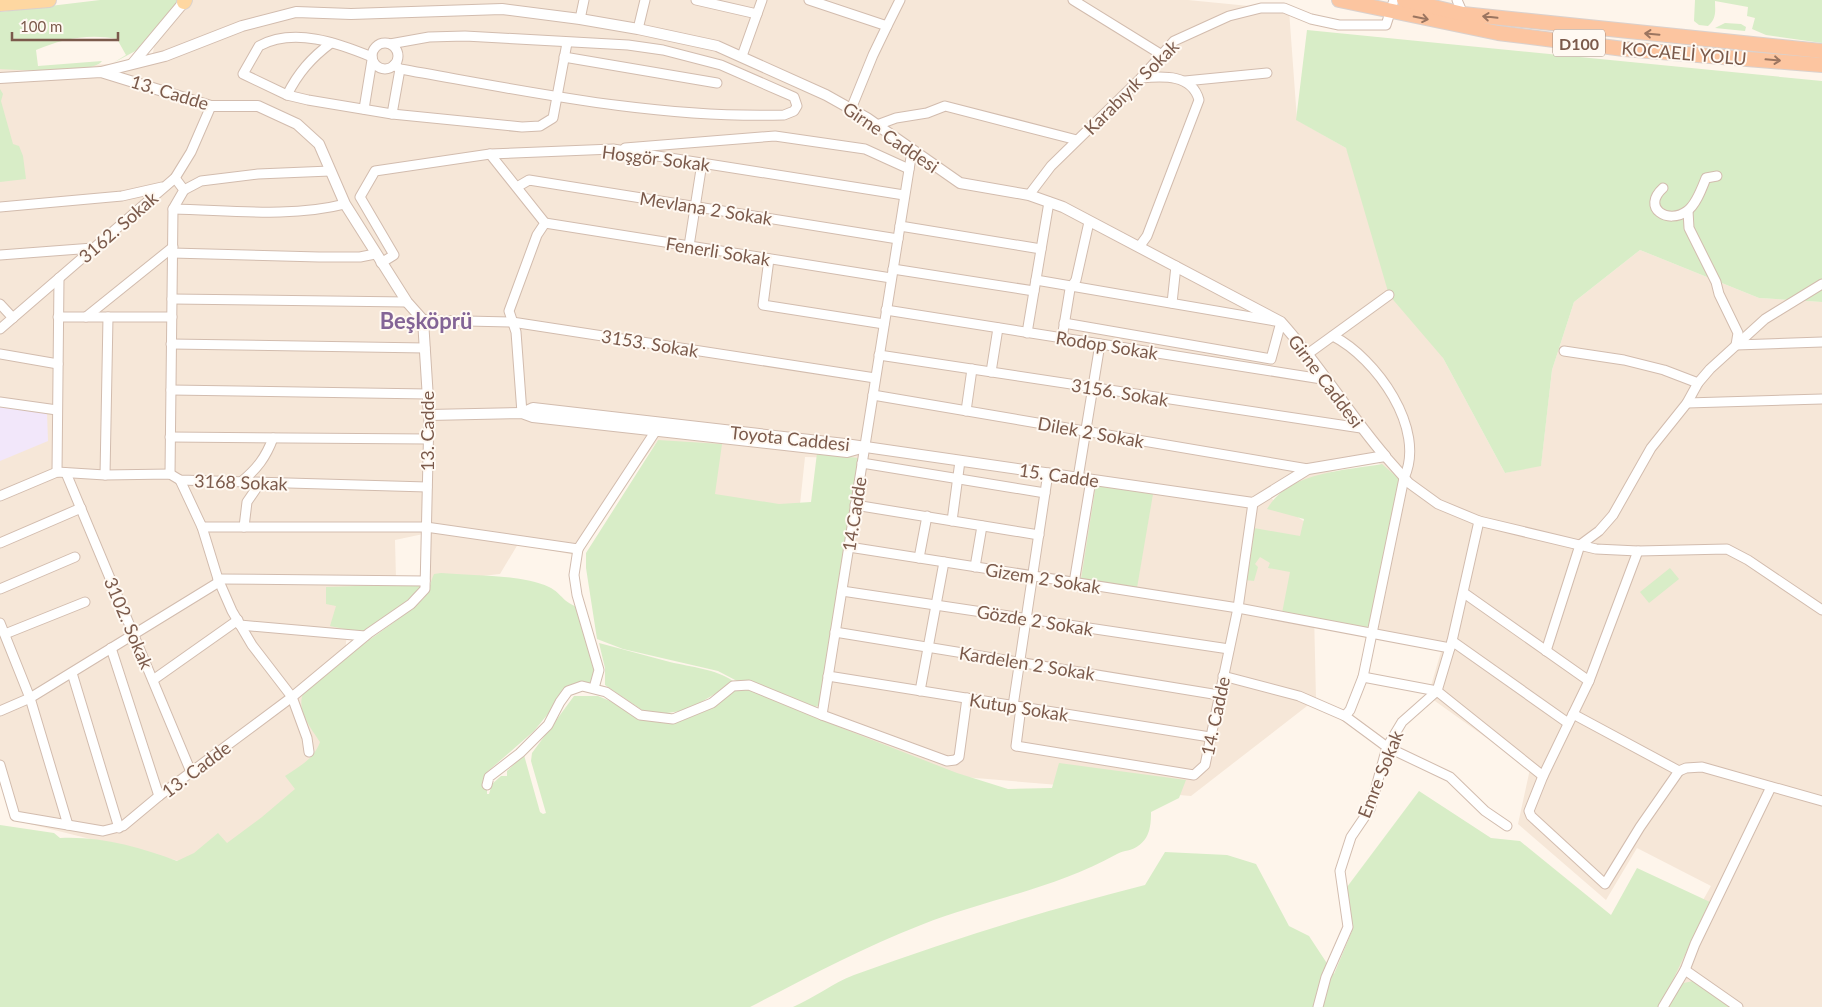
<svg xmlns="http://www.w3.org/2000/svg" width="1822" height="1007" font-family="Lato,sans-serif">
<style>
.residential{fill:#f6e7d8}
.education{fill:#f2e7fa}
.green{fill:#d8edc7}
.lines{fill:none;stroke-linecap:round;stroke-linejoin:round}
.minor-casing{stroke:#d2bcae;stroke-width:11}
.tertiary-casing{stroke:#d2bcae;stroke-width:12}
.primary-casing{stroke:#dad1cd;stroke-width:16}
.trunk-casing{stroke:#dad1cd;stroke-width:16}
.minor{stroke:#fff;stroke-width:9}
.tertiary{stroke:#fff;stroke-width:10}
.primary{stroke:#fed7a1;stroke-width:14}
.trunk{stroke:#fcc5a0;stroke-width:14}
.oneway{stroke:#9b7560}
.labels{text-anchor:middle;dominant-baseline:central;stroke-width:4;stroke-linejoin:round;paint-order:stroke}
.shield{fill:#fff9f2;stroke:#a38a7d;stroke-width:1}
.shield-label{font-size:16px;font-weight:bold;fill:#7b5a4b}
.street-label{font-size:18px;fill:#7b5a4b;stroke:#fff9f2}
.district-label{font-size:22px;font-weight:bold;fill:#836496;stroke:#fff9f2}
</style>
<rect width="100%" height="100%" fill="#fef5eb"/>
<path class="residential" d="M164,0H1188L1289,10L1297,120L1346,148L1443,358L1505,473L1541,465L1552,370L1574,302L1640,250L1759,298L1822,302V1007H1715L1661,974L1711,886L1637,848L1606,900L1518,824L1530,769L1428,696L1443,645L1376,635L1403,484L1373,458L1265,494L1312,527L1316,699L1191,796L951,776L814,723L852,458L805,457L799,514L711,497L658,440L575,555L518,544L500,574L429,582L428,533L395,540L396,579L347,628L338,762L203,867L22,822L0,775V69L133,63L152,57Z"/>
<path class="education" d="M0,406L47,413L48,441L0,461Z"/>
<g class="green">
<path d="M100,0H183L141,48L113,63L126,55L117,39C89,33 61,39 36,50L38,66L102,61C92,75 19,70 0,69V12Z"/>
<path d="M1695,0H1822V43L1766,35L1752,29L1755,18L1747,16L1748,7L1715,1C1715,11 1717,18 1708,26L1699,25L1694,21Z"/>
<path d="M1725,23L1741,24L1746,27L1745,31L1715,28Z"/>
<path d="M1307,30L1822,81V302L1759,298L1640,250L1574,302L1552,370L1541,466L1505,473L1443,358L1389,295L1346,148L1296,120Z"/>
<path d="M0,89L3,94L1,101L13,144L19,146L23,156L26,179L0,182Z"/>
<path d="M658,440L722,444L715,494L779,504L811,502L817,453L858,458L819,705L814,708L759,685L746,681H737L718,671L623,649L597,639L586,568V553Z"/>
<path d="M1382,464L1399,479L1369,626L1365,628L1282,613L1290,572L1268,568L1270,563L1260,557L1255,564L1258,567L1254,581L1245,580L1254,528L1300,536L1304,519L1267,509C1289,471 1344,471 1382,464Z"/>
<path d="M1096,484L1153,494L1137,588L1081,579Z"/>
<path d="M1670,568L1679,579L1649,603L1640,592Z"/>
<path d="M441,573C473,576 520,574 549,587C563,594 562,603 581,608L600,667L597,684H582L552,709L534,731L487,772V794H489L492,784L501,776H507V771L524,755L540,812L543,814L546,813L531,761L532,753L574,696H598L627,708L674,720L687,718L709,707L738,687L759,691L839,727L957,773L1008,789L1052,788L1059,763L1186,780L1179,798L1151,812C1151,825 1150,838 1138,846C1132,851 1124,850 1117,854C1054,889 987,899 921,925C862,948 806,978 750,1007H0V825L54,833L60,838C100,836 140,847 177,861L194,853L218,833L227,843L262,817L295,789L285,776C300,766 314,759 320,742C312,730 298,712 302,697C306,680 405,618 424,598C430,591 430,582 434,574Z"/>
<path d="M416,584L420,585V590L409,603L367,634L330,626L336,606L326,604V587Z"/>
<path d="M599,643C623,649 646,656 670,662C691,667 716,669 733,681V683L688,710L667,713L645,712L605,685V668Z"/>
<path d="M1419,791L1491,838L1520,841L1611,915L1637,868L1710,902L1670,986L1693,981L1729,1007H793C814,998 833,983 854,975C950,940 1046,910 1145,885L1165,852L1227,855L1256,864L1289,926L1309,936L1334,974L1352,931L1347,887Z"/>
</g>
<g class="lines">
<defs>
<g id="minor">
<path d="M696,0L757,14"/>
<path d="M809,0L887,26L900,0"/>
<path d="M1073,0L1162,55"/>
<path d="M1457,0L1463,14"/>
<path d="M580,19L584,0"/>
<path d="M638,29L645,0"/>
<circle cx="385" cy="56" r="13"/>
<path d="M390,44L429,37L465,36L628,45L663,50L721,65L794,97L797,106L794,111L784,115C655,119 526,91 400,69L394,65"/>
<path d="M742,56L762,0"/>
<path d="M372,57C338,43 294,27 259,46L243,74L287,95L308,100L392,114L522,127L540,126L553,118L567,43"/>
<path d="M564,57L717,83"/>
<path d="M1185,81L1267,73"/>
<path d="M287,95C298,73 311,58 331,43"/>
<path d="M364,109L372,60"/>
<path d="M851,109L873,55L887,26"/>
<path d="M392,114L400,69"/>
<path d="M877,125L896,118L927,113L945,106L1077,140"/>
<path d="M625,148L775,136L865,149L909,169"/>
<path d="M490,154L545,223L537,235L509,311L516,332L522,413"/>
<path d="M517,187L529,180L898,239"/>
<path d="M1663,188C1641,208 1668,225 1687,211C1696,205 1702,188 1706,178L1717,176"/>
<path d="M184,190L201,181L258,174L330,171"/>
<path d="M1029,195L1051,166L1141,78L1174,41L1229,16L1261,8H1284L1311,19L1339,25H1386L1394,0"/>
<path d="M0,207L122,196L162,187"/>
<path d="M173,209C229,210 290,218 345,204"/>
<path d="M1688,211L1689,228L1716,282L1719,294L1738,333L1736,345L1822,342"/>
<path d="M545,223L891,278"/>
<path d="M900,226L1041,249"/>
<path d="M689,246L702,163"/>
<path d="M1139,247L1147,236L1199,100C1192,74 1163,76 1141,78"/>
<path d="M172,253L319,257H360L375,254"/>
<path d="M0,255L93,248"/>
<path d="M769,259L763,305L884,324"/>
<path d="M381,263L394,255L360,197L375,171L490,154L613,149L904,195"/>
<path d="M893,269L1034,291"/>
<path d="M1036,280L1281,322L1271,359L1064,323"/>
<path d="M172,299L407,302"/>
<path d="M1172,303L1176,266"/>
<path d="M0,304L13,318"/>
<path d="M886,310L1328,380"/>
<path d="M58,317H172"/>
<path d="M86,317L173,247"/>
<path d="M423,320L512,322L875,378"/>
<path d="M0,329L175,178L191,152L211,106"/>
<path d="M1027,333L1049,202"/>
<path d="M1333,336C1376,358 1427,429 1404,478L1363,677L1350,710L1345,716"/>
<path d="M1062,338L1070,289L1076,280L1089,222"/>
<path d="M171,344L425,348"/>
<path d="M1564,351L1624,360L1664,370L1698,383"/>
<path d="M1309,353L1389,295"/>
<path d="M0,354L58,364"/>
<path d="M879,355L1361,428"/>
<path d="M991,372L998,328"/>
<path d="M171,390L428,394"/>
<path d="M873,395L1308,469"/>
<path d="M0,402L57,410"/>
<path d="M1687,403L1822,399"/>
<path d="M966,411L972,369"/>
<path d="M170,437L428,439"/>
<path d="M1385,456L1409,483L1438,504L1479,521L1596,549L1638,551L1727,549L1748,560L1822,610"/>
<path d="M862,463L1045,493"/>
<path d="M57,472L59,278"/>
<path d="M66,473L191,772"/>
<path d="M170,474L173,209L184,190L175,178"/>
<path d="M105,475L108,317"/>
<path d="M1078,478L1100,344"/>
<path d="M180,480L202,527L218,579L232,611L252,645L292,697L307,738L309,752"/>
<path d="M241,482C257,469 266,457 273,438"/>
<path d="M0,496L57,472L105,475L170,474L180,480L427,487"/>
<path d="M855,505L1039,535"/>
<path d="M952,521L960,461"/>
<path d="M202,527H426L578,549L655,432V424"/>
<path d="M244,527L247,502L260,483"/>
<path d="M0,543L81,508"/>
<path d="M1580,545L1599,531L1613,515L1651,448L1687,403L1698,383L1710,369L1765,319L1822,284"/>
<path d="M849,547L1238,608L1450,648"/>
<path d="M578,549L574,575L577,595L599,670L594,688"/>
<path d="M1638,551L1589,681L1543,776L1529,811L1531,816L1605,884L1640,827L1679,771"/>
<path d="M919,558L927,516"/>
<path d="M975,567L982,526"/>
<path d="M218,579L425,581"/>
<path d="M1074,583L1091,480"/>
<path d="M0,589L75,557"/>
<path d="M842,591L1229,649"/>
<path d="M1464,593L1589,681"/>
<path d="M0,623L30,698L68,825"/>
<path d="M240,625L365,636"/>
<path d="M835,632L1219,695"/>
<path d="M5,634L85,602"/>
<path d="M1452,641L1568,723"/>
<path d="M111,648L159,796"/>
<path d="M1546,651L1580,545"/>
<path d="M72,673L119,828"/>
<path d="M828,676L1210,737"/>
<path d="M1223,676L1299,696L1345,716L1387,747L1450,777L1485,811L1507,826"/>
<path d="M1363,677L1437,691L1543,776"/>
<path d="M153,680L238,620"/>
<path d="M920,691L944,562"/>
<path d="M1013,706L1048,473"/>
<path d="M1021,707L1016,746L1194,775L1205,765L1238,608L1253,503"/>
<path d="M0,711L30,698L219,582"/>
<path d="M1573,714L1679,771L1686,768L1702,767L1822,801"/>
<path d="M822,715L912,151"/>
<path d="M0,765L15,816L103,831L123,826L159,796L292,697L369,633L411,604L425,589L429,415"/>
<path d="M487,785L489,777L520,753L548,725L560,702L568,691L582,686L606,692L640,715L673,719L712,703L733,686L749,685L822,715L947,761L955,760L959,757L967,698"/>
<path d="M1685,970L1738,1007"/>
<path d="M1318,1007L1326,977L1348,927L1340,871L1351,837L1370,809L1387,747L1402,722L1437,691L1452,641L1479,521"/>
<path d="M1663,1007L1685,970L1695,944L1771,787"/>
</g>
<g id="tertiary">
<path d="M133,63L184,2"/>
<path d="M101,72L165,56L242,26L296,12L351,14L502,9L580,19L638,29L717,46L826,95L867,118L960,183L1029,195L1063,207L1281,322C1319,364 1348,413 1385,456"/>
<path d="M0,78L101,72L211,106H258L297,124L319,144L345,204L407,302L423,320L429,415L522,413L533,417L847,452L865,447"/>
<path d="M522,413L533,408L845,444L1253,503L1308,469L1385,456"/>
</g>
<g id="primary">
<path d="M184,2L185,0"/>
<path d="M0,4L49,0"/>
</g>
<g id="trunk">
<path d="M1339,0L1498,33L1624,49L1822,65"/>
<path d="M1404,0L1463,14L1822,51"/>
</g>
</defs>
<use href="#minor" class="minor-casing"/>
<use href="#tertiary" class="tertiary-casing"/>
<use href="#primary" class="primary-casing"/>
<use href="#trunk" class="trunk-casing"/>
<use href="#minor" class="minor"/>
<use href="#tertiary" class="tertiary"/>
<use href="#primary" class="primary"/>
<use href="#trunk" class="trunk"/>
</g>
<defs><path id="oneway-shaft" d="M-6 0H5M1.5-3L5.5 0L1.5 3" fill="none" stroke-width="1.6" stroke-linecap="round" stroke-linejoin="round" transform="scale(1.25)"/></defs>
<g class="oneway">
<use href="#oneway-shaft" transform="translate(1490 17) rotate(-174)"/>
<use href="#oneway-shaft" transform="translate(1421 18) rotate(11)"/>
<use href="#oneway-shaft" transform="translate(1652 34) rotate(-175)"/>
<use href="#oneway-shaft" transform="translate(1773 60) rotate(5)"/>
</g>
<g class="labels">
<rect class="shield" x="1553" y="29.5" width="52" height="27" rx="4"/>
<g class="shield-label">
<text x="1579" y="43">D100</text>
</g>
<g class="street-label">
<text transform="translate(1684 53) rotate(5)">KOCAELİ YOLU</text>
<text transform="translate(1131 87) rotate(-45)">Karabıyık Sokak</text>
<text transform="translate(170 92) rotate(17)">13. Cadde</text>
<text transform="translate(891 137) rotate(34)">Girne Caddesi</text>
<text transform="translate(656 158) rotate(7)">Hoşgör Sokak</text>
<text transform="translate(706 208) rotate(9)">Mevlana 2 Sokak</text>
<text transform="translate(118 227) rotate(-41)">3162. Sokak</text>
<text transform="translate(718 251) rotate(9)">Fenerli Sokak</text>
<text transform="translate(650 343) rotate(9)">3153. Sokak</text>
<text transform="translate(1107 345) rotate(9)">Rodop Sokak</text>
<text transform="translate(1326 381) rotate(53)">Girne Caddesi</text>
<text transform="translate(1120 392) rotate(9)">3156. Sokak</text>
<text transform="translate(427 431) rotate(-90)">13. Cadde</text>
<text transform="translate(1091 432) rotate(10)">Dilek 2 Sokak</text>
<text transform="translate(790 438) rotate(6)">Toyota Caddesi</text>
<text transform="translate(1059 475) rotate(8)">15. Cadde</text>
<text transform="translate(241 482) rotate(2)">3168 Sokak</text>
<text transform="translate(854 514) rotate(-81)">14.Cadde</text>
<text transform="translate(1043 578) rotate(9)">Gizem 2 Sokak</text>
<text transform="translate(1035 620) rotate(9)">Gözde 2 Sokak</text>
<text transform="translate(129 623) rotate(67)">3102. Sokak</text>
<text transform="translate(1027 663) rotate(9)">Kardelen 2 Sokak</text>
<text transform="translate(1019 707) rotate(9)">Kutup Sokak</text>
<text transform="translate(1215 716) rotate(-78)">14. Cadde</text>
<text transform="translate(196 769) rotate(-37)">13. Cadde</text>
<text transform="translate(1380 774) rotate(-68)">Emre Sokak</text>
</g>
<g class="district-label">
<text x="426" y="320">Beşköprü</text>
</g>
</g>
<path d="M12 32v8h106v-8" fill="none" stroke="#7b5a4b" stroke-width="2.5"/>
<text x="20" y="32" font-size="15" fill="#7b5a4b" stroke="#fff9f2" stroke-width="4" paint-order="stroke">100 m</text>
</svg>
